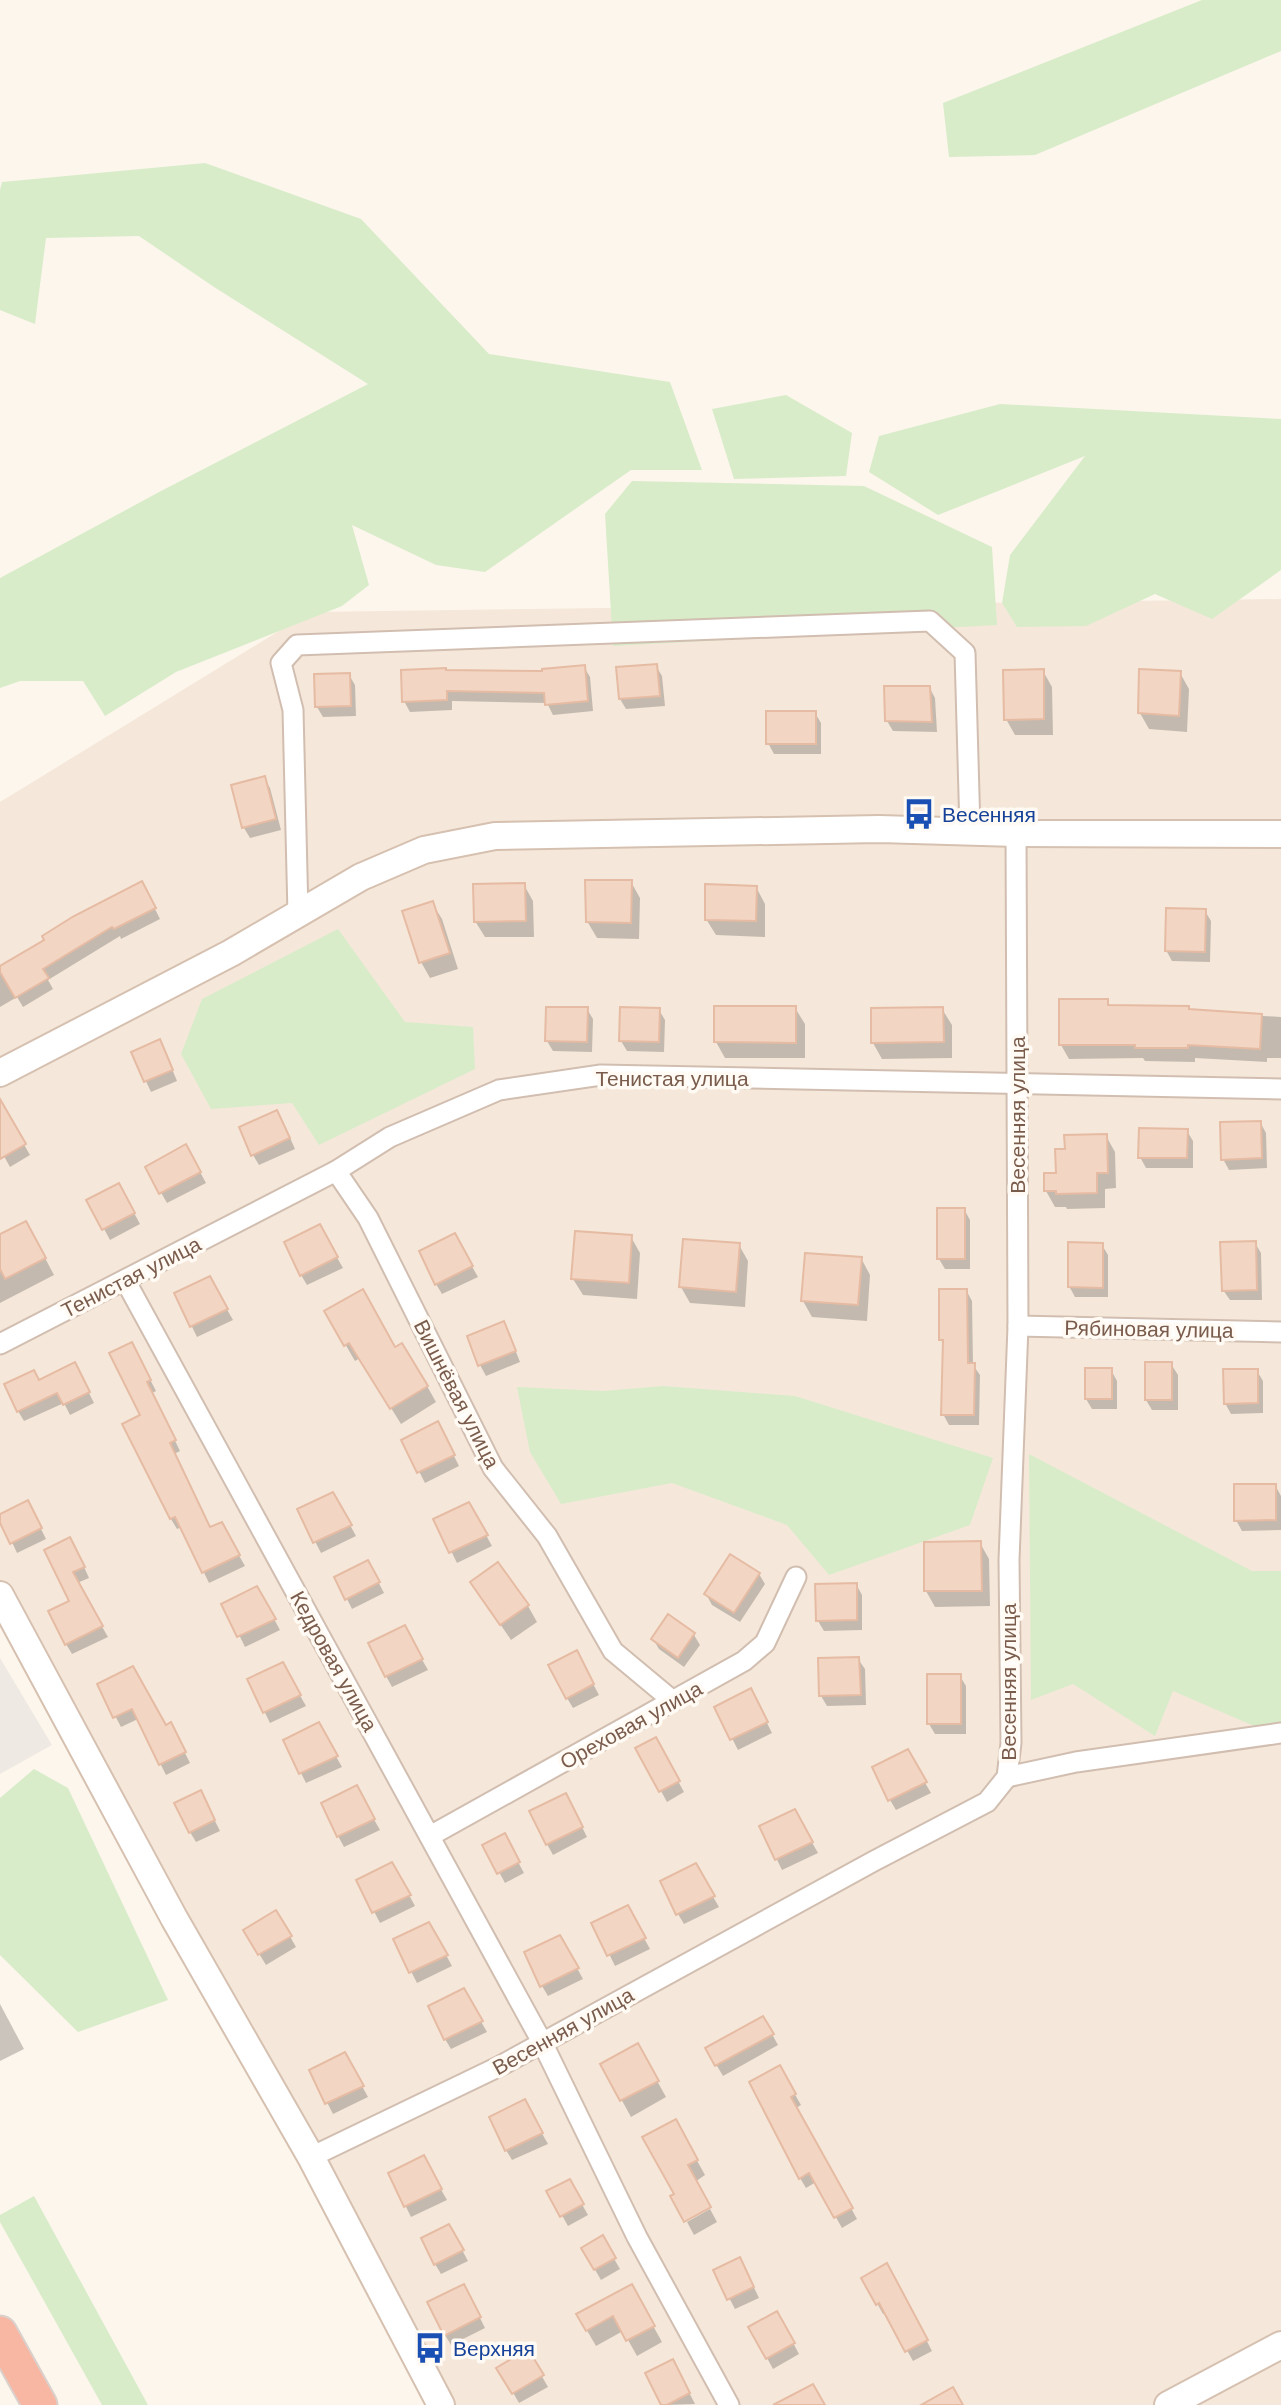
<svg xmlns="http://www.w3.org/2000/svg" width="1281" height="2405" font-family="Helvetica,sans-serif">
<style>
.residential{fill:#f5e8da}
.industrial{fill:#efe9e4}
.green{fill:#d8ecc9}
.shadow{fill:#0003}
.building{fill:#f3d5c3;stroke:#e6bba3;stroke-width:2}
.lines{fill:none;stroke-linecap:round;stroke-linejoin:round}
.street-casing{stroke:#d1beb0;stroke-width:23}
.secondary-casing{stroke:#d6c0b0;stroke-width:30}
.highway-casing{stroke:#dad1cd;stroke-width:37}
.street{stroke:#fff;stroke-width:19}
.secondary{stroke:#fff;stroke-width:26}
.highway{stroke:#f7b7a3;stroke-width:33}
.labels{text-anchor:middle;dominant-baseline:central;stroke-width:7;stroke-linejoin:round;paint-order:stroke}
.transit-label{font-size:21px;fill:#164399;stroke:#fffaf3;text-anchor:start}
.street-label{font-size:21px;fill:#7a5c4d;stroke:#fffaf3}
</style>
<rect width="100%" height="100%" fill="#fdf6ec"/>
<path class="residential" d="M1281,599V2405H432L0,1593V802L310,612Z"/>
<path class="industrial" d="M0,1658L52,1745L0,1774Z"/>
<g class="green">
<path d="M1202,0H1281V51L1035,155L949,157L943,103Z"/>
<path d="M205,163L361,219L489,354L670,382L702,470H631L485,572L436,565L352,525L369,585L342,606L176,672L105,716L83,681H20L0,688V578L161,491L368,384L214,287L139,236L46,238L35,324L0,310V190L2,182Z"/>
<path d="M786,395L852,433L846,476L734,479L712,409Z"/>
<path d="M1000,404L1281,419V570L1212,619L1155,594L1086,626L1017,627L1002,603L1010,555L1085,456L938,515L869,472L879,436Z"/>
<path d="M632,481L864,486L992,547L997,625L613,646L605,514Z"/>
<path d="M338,929L405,1022L473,1027L475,1069L319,1145L292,1103L211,1109L181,1054L202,999Z"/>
<path d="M663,1386L795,1396L993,1458L970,1525L829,1575L787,1525L672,1483L561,1504L530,1452L517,1387L603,1391Z"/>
<path d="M1029,1454L1252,1571H1281V1725L1261,1729L1173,1691L1155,1736L1073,1684L1031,1700Z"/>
<path d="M34,1769L68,1788L168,2000L78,2032L0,1955V1798Z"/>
<path d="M34,2196L148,2405H102L0,2222V2215Z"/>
</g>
<g class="shadow">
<path d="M656,666L662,676L665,706L626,709L620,699Z"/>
<path d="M584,667L590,677L593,711L553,715L547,703L452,701V710L410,712L404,701L446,672L544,673Z"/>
<path d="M1043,671L1052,687L1053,735H1015L1006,719Z"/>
<path d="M1180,673L1189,689L1187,732L1149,729L1140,713Z"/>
<path d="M349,675L355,685L356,716L323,717L317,707L316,676Z"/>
<path d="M929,687L935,698L937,732L893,731L887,721Z"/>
<path d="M815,713L821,723V754H774L768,743Z"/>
<path d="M264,778L270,788L281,830L250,838L244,828L233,786Z"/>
<path d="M631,882L640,898L639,939L597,938L587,921Z"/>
<path d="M524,885L533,901L534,937H485L475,921Z"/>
<path d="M756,887L765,904V937L716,935L706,919Z"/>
<path d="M147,893L160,919L121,939L120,936L48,980L53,989L23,1007L17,997L0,1007V968L46,941Z"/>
<path d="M432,903L442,919L458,969L430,978L421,962Z"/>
<path d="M1205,911L1211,921L1210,962L1172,961L1166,950Z"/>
<path d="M1107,1001L1111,1007L1281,1017V1058H1267V1062L1195,1058V1062L1145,1061L1143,1058L1069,1059L1061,1045Z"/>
<path d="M795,1008L805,1024V1058H725L716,1042Z"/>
<path d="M587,1009L593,1019L592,1052L553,1051L547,1041Z"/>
<path d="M942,1009L952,1025V1058L882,1059L873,1043Z"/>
<path d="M659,1010L665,1020L664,1052L627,1051L621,1041Z"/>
<path d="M165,1052L177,1081L151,1092L133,1053Z"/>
<path d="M7,1115L30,1155L10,1167L0,1149V1119Z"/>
<path d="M283,1122L295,1149L259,1165L253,1155Z"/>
<path d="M1260,1122L1266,1133L1267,1168L1229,1170L1223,1159Z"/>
<path d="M1187,1131L1193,1141V1168H1146L1140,1157Z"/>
<path d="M1106,1136L1115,1152L1116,1188L1105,1189V1208L1067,1209L1066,1207H1055L1046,1191L1058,1175L1067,1150Z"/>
<path d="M186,1146L206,1183L167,1203L147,1168Z"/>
<path d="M119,1185L140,1224L110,1240L89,1201Z"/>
<path d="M964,1209L970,1220V1269H945L939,1259Z"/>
<path d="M319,1226L343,1268L307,1285L301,1275Z"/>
<path d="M454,1235L478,1277L442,1294L436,1284Z"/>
<path d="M0,1236L35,1239L54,1275L0,1303Z"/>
<path d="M631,1237L640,1253L637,1299L583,1295L573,1279Z"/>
<path d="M1255,1243L1261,1253L1262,1300H1230L1223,1290Z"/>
<path d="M739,1245L748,1261L745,1307L690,1303L681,1287Z"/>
<path d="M1102,1245L1108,1255V1297H1075L1069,1286Z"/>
<path d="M861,1258L870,1275L867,1321L812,1317L803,1301Z"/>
<path d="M209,1278L233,1320L197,1337L176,1294Z"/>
<path d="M966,1290L972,1301L973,1365L980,1375L979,1425H949L943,1414L944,1345L941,1340Z"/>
<path d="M326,1311L394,1349L427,1386L436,1402L401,1424L360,1358L355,1361Z"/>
<path d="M509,1334L520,1362L486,1376L480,1365Z"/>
<path d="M137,1354L156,1391L152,1393L180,1451L174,1454L210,1529L221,1524L245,1566L209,1583L182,1527L177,1529L171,1519L124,1425L143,1416Z"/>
<path d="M1171,1364L1178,1375V1410H1152L1146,1400Z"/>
<path d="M1111,1370L1117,1381V1409H1092L1086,1399Z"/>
<path d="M1257,1371L1263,1381V1413L1231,1414L1225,1403Z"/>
<path d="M80,1375L94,1403L70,1415L64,1403L24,1421L18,1411Z"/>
<path d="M443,1434L459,1466L425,1483L403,1440Z"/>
<path d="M1275,1485L1281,1496V1530L1242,1531L1236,1520Z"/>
<path d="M333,1494L356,1536L321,1553L299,1510Z"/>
<path d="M469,1504L492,1546L457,1563L436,1520Z"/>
<path d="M33,1513L46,1539L17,1553L0,1516Z"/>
<path d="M980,1543L989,1559L990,1606L935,1607L926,1591Z"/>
<path d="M76,1549L89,1578L77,1583L108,1637L72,1654L66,1644L71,1602L46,1550Z"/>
<path d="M373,1572L384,1593L352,1609L347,1599Z"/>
<path d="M759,1574L765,1584L740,1622L712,1605L706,1594Z"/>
<path d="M472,1583L528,1606L537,1622L511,1640Z"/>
<path d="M856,1584L862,1595V1630L824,1631L818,1621Z"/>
<path d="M257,1588L280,1630L245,1647L224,1604Z"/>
<path d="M404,1628L428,1670L392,1687L386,1676Z"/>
<path d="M694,1635L700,1645L684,1667L659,1649L653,1639Z"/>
<path d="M858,1659L865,1669L866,1705L827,1706L821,1696Z"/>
<path d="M582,1663L599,1695L573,1708L567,1698Z"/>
<path d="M282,1664L306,1706L270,1723L249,1680Z"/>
<path d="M929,1676H960L966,1686V1734H935L929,1724Z"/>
<path d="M99,1685L176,1735L190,1763L166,1775L138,1719L121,1727Z"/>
<path d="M756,1701L772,1733L738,1750L716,1707Z"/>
<path d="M318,1725L342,1767L306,1783L301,1773Z"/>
<path d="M655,1739L684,1792L667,1802L638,1749Z"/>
<path d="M907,1752L931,1793L896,1810L890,1800Z"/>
<path d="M356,1788L380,1830L344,1847L338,1836Z"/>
<path d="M206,1803L220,1831L196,1842L190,1832Z"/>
<path d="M571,1805L587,1837L553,1855L547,1844Z"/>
<path d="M794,1811L818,1853L782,1870L761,1827Z"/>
<path d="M504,1836L524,1873L505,1883L485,1846Z"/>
<path d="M392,1864L415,1906L380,1923L358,1880Z"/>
<path d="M695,1866L719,1907L684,1924L678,1914Z"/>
<path d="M627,1907L650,1949L615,1966L594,1923Z"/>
<path d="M276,1912L296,1947L266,1965L245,1931Z"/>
<path d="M429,1924L452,1966L417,1983L395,1940Z"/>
<path d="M560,1937L583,1979L548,1996L542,1986Z"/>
<path d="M463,1990L487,2032L451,2049L445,2039Z"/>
<path d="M0,2004L24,2049L0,2061Z"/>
<path d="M763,2018L778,2045L723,2076L707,2049Z"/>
<path d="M637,2045L666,2097L631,2117L602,2064Z"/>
<path d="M345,2055L368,2097L333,2114L311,2071Z"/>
<path d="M779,2067L801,2105L796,2108L857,2219L842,2228L816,2182L806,2188L800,2178Z"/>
<path d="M524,2102L548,2144L512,2160L506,2150Z"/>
<path d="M675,2121L705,2175L676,2195Z"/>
<path d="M423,2158L447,2200L411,2217L390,2174Z"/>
<path d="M569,2181L588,2215L568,2226L549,2192Z"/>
<path d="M710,2209L717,2222L694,2235L687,2222Z"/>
<path d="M449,2226L468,2261L441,2274L435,2264Z"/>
<path d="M602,2238L620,2269L601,2280L583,2249Z"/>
<path d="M745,2269L759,2298L735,2309L715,2271Z"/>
<path d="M893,2276L932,2351L913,2361L886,2313L883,2314L863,2278Z"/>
<path d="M631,2286L662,2342L637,2356L623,2331L596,2346L578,2315Z"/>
<path d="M469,2296L485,2328L451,2345L445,2335Z"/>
<path d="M777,2313L799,2354L773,2369L750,2327Z"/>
<path d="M528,2352L548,2387L519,2403L499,2368Z"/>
<path d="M678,2371L695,2404L663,2405Z"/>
</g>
<g class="building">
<path d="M657,664L660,696L619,699L616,667Z"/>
<path d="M585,665L588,701L545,705L544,693L447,691V700L402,702L401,670L446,668V670L542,671V669Z"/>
<path d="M1044,669V719L1004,720L1003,670Z"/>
<path d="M1139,669L1181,671L1179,716L1138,713Z"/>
<path d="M350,673L351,706L315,707L314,674Z"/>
<path d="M884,686H930L932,722L885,721Z"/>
<rect x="766" y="711" width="50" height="33"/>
<path d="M265,776L276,819L242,828L231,785Z"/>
<path d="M585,880H632L631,923L586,922Z"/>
<path d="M142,881L156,908L114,929L112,927L43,969L49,978L15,998L0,972V966L44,940L42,936L74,916Z"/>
<path d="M525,883L526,921L474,922L473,884Z"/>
<path d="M705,884L757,886L756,921L705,920Z"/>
<path d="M433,901L450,953L419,963L402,911Z"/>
<path d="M1166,908L1206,909L1205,952L1165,951Z"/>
<path d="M1059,999H1108V1005L1189,1006V1009L1262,1014L1260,1049L1188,1045V1048H1135V1045H1059Z"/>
<path d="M714,1006H796V1043L714,1042Z"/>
<path d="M546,1007H588L587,1042L545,1041Z"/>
<path d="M620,1007L660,1008L659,1042L619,1041Z"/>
<path d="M943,1007L944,1042L871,1043V1008Z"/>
<path d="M160,1039L173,1070L144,1082L131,1052Z"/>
<path d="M0,1099L26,1144L0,1159Z"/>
<path d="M277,1110L290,1138L251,1156L239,1127Z"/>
<path d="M1261,1121L1262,1158L1221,1160L1220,1122Z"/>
<path d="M1139,1128L1188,1129L1187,1158H1138Z"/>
<path d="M1107,1134L1108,1173H1097V1193L1056,1194V1191H1044V1173H1056L1055,1149H1065L1064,1135Z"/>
<path d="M186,1144L201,1172L159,1194L145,1167Z"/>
<path d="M119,1183L135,1213L102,1230L86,1200Z"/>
<rect x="937" y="1208" width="28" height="51"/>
<path d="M26,1221L46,1258L5,1279L0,1269V1234Z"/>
<path d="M320,1224L338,1257L300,1276L284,1242Z"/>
<path d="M575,1231L632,1235L629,1283L571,1279Z"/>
<path d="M455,1233L473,1266L435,1285L419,1251Z"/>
<path d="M683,1239L740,1243L736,1292L679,1287Z"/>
<path d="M1256,1241L1257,1290L1222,1291L1220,1242Z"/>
<path d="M1068,1242L1103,1243V1288L1068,1287Z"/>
<path d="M805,1253L862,1257L858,1305L801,1301Z"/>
<path d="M210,1276L228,1309L190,1327L174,1293Z"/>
<path d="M363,1289L395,1347L402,1343L428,1386L390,1409L349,1343L344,1346L324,1311Z"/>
<path d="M939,1289H967L968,1363H975L974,1415H941L943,1340H939Z"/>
<path d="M504,1321L516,1351L478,1366L467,1336Z"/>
<path d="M132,1342L151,1380L147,1382L176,1440L170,1443L210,1527L222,1522L240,1555L202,1573L175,1517L170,1519L122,1424L140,1415L109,1353Z"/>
<path d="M75,1362L90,1392L63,1405L57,1393L17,1412L4,1384L34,1370L39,1380Z"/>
<rect x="1145" y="1362" width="27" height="38"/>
<rect x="1085" y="1368" width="27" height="31"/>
<path d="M1223,1369H1258V1403L1224,1404Z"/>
<path d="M438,1421L455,1455L417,1473L401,1440Z"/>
<path d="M1234,1484H1276V1520L1234,1521Z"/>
<path d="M333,1492L352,1525L313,1543L297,1509Z"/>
<path d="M28,1500L42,1528L10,1544L0,1523V1514Z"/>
<path d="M469,1502L488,1535L449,1553L433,1519Z"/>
<path d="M70,1537L85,1567L73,1572L103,1626L65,1645L48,1611L69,1601L44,1550Z"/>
<path d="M981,1541L982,1591H924V1542Z"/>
<path d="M730,1554L760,1573L734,1613L704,1594Z"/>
<path d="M368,1560L380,1582L345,1600L334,1577Z"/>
<path d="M498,1562L529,1605L500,1625L470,1582Z"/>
<path d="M857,1583V1620L816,1621L815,1584Z"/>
<path d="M257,1586L276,1619L237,1637L221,1604Z"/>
<path d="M668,1614L695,1633L678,1658L651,1639Z"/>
<path d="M405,1625L423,1659L385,1677L368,1643Z"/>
<path d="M577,1650L594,1684L566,1699L548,1665Z"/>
<path d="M859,1657L861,1695L819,1696L818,1658Z"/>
<path d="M283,1662L301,1695L263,1713L247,1679Z"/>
<path d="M133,1666L166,1725L171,1722L186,1752L159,1765L132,1709L113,1718L97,1684Z"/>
<rect x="927" y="1674" width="34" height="50"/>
<path d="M751,1688L768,1722L730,1740L714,1707Z"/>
<path d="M319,1722L338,1756L299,1774L283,1740Z"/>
<path d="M656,1737L680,1781L659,1792L635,1748Z"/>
<path d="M908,1749L927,1782L888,1801L872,1767Z"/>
<path d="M357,1785L375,1819L337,1837L321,1803Z"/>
<path d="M201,1790L215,1820L189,1833L174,1803Z"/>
<path d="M566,1793L583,1827L546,1845L529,1811Z"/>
<path d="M795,1809L813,1842L775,1860L759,1826Z"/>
<path d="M505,1833L520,1862L497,1874L482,1845Z"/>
<path d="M392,1862L411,1895L372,1913L356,1880Z"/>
<path d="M696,1863L715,1896L676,1915L660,1881Z"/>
<path d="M628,1905L646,1938L607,1956L591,1923Z"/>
<path d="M276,1910L292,1936L258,1955L243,1930Z"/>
<path d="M429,1922L448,1955L409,1973L393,1939Z"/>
<path d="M560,1935L579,1968L540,1987L524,1952Z"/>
<path d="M464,1988L483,2021L444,2040L428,2006Z"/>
<path d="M763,2016L774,2034L715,2066L705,2048Z"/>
<path d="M638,2043L659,2081L620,2101L600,2064Z"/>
<path d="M345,2052L364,2086L325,2104L309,2070Z"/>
<path d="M780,2065L796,2094L791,2097L853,2208L834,2218L809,2173L799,2179L749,2082Z"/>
<path d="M525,2099L543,2133L505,2151L489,2117Z"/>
<path d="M676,2119L698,2160L688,2165L711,2207L684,2222L670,2196L674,2194L642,2137Z"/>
<path d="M424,2155L442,2189L404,2207L388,2173Z"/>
<path d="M570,2179L584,2204L560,2217L546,2191Z"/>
<path d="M449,2224L464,2250L434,2265L421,2238Z"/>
<path d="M603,2235L616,2258L594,2270L581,2248Z"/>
<path d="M740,2257L754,2287L727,2300L713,2270Z"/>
<path d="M887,2263L928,2340L905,2352L879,2303L876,2305L861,2278Z"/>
<path d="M464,2284L481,2317L444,2336L427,2302Z"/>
<path d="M632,2284L655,2326L626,2341L613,2316L586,2331L576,2314Z"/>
<path d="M777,2311L795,2343L766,2359L748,2327Z"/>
<path d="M528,2349L544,2375L512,2394L496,2368Z"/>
<path d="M673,2359L690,2393L667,2405H661L645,2373Z"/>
<path d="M813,2384L825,2405H773Z"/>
<path d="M953,2387L963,2405H921Z"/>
</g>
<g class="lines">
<defs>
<g id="street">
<path d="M298,914L293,710L281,663L297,645L930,621L965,653L970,830"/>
<path d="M336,1171L368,1218L493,1468L547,1536L613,1651L673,1701"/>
<path d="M125,1280L542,2042L637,2237L729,2405"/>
<path d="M1018,1326L1281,1332"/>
<path d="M0,1344L336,1171L390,1137L499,1090L601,1075L1281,1089"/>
<path d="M1007,1777L1076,1762L1281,1733"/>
<path d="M430,1836L744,1661L765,1643L796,1577"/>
<path d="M311,2157L500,2066L874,1861L987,1802L1007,1777L1011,1743L1009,1560L1018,1326L1016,833"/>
</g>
<g id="secondary">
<path d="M0,1073L231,953L361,877L424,850L495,836L879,829L1016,833L1281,834"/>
<path d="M0,1595L174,1918L311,2157L441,2405"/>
<path d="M1168,2405L1281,2345"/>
</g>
<path id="highway" d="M0,2333L40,2405"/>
</defs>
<use href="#street" class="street-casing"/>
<use href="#secondary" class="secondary-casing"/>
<use href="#highway" class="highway-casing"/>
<use href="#street" class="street"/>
<use href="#secondary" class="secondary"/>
<use href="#highway" class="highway"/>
</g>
<defs>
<symbol id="bus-bare" viewBox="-9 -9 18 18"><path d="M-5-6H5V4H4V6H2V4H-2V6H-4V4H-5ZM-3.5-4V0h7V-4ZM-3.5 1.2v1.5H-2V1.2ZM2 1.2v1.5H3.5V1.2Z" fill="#1a4fb4" stroke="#fffaf3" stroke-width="2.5" paint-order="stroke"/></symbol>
</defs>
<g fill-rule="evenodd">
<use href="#bus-bare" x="897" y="792" width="44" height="44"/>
<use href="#bus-bare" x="408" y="2326" width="44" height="44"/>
</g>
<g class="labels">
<g class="transit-label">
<text x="942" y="814">Весенняя</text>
<text x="453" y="2348">Верхняя</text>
</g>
<g class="street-label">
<text x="672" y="1078">Тенистая улица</text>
<text transform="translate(1017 1115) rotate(-90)">Весенняя улица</text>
<text transform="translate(131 1277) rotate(-27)">Тенистая улица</text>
<text transform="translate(1149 1329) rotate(1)">Рябиновая улица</text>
<text transform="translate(457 1394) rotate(63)">Вишнёвая улица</text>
<text transform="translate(334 1661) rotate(61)">Кедровая улица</text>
<text transform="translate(1008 1682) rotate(-90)">Весенняя улица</text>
<text transform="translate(631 1725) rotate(-29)">Ореховая улица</text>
<text transform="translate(563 2031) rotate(-29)">Весенняя улица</text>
</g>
</g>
</svg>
